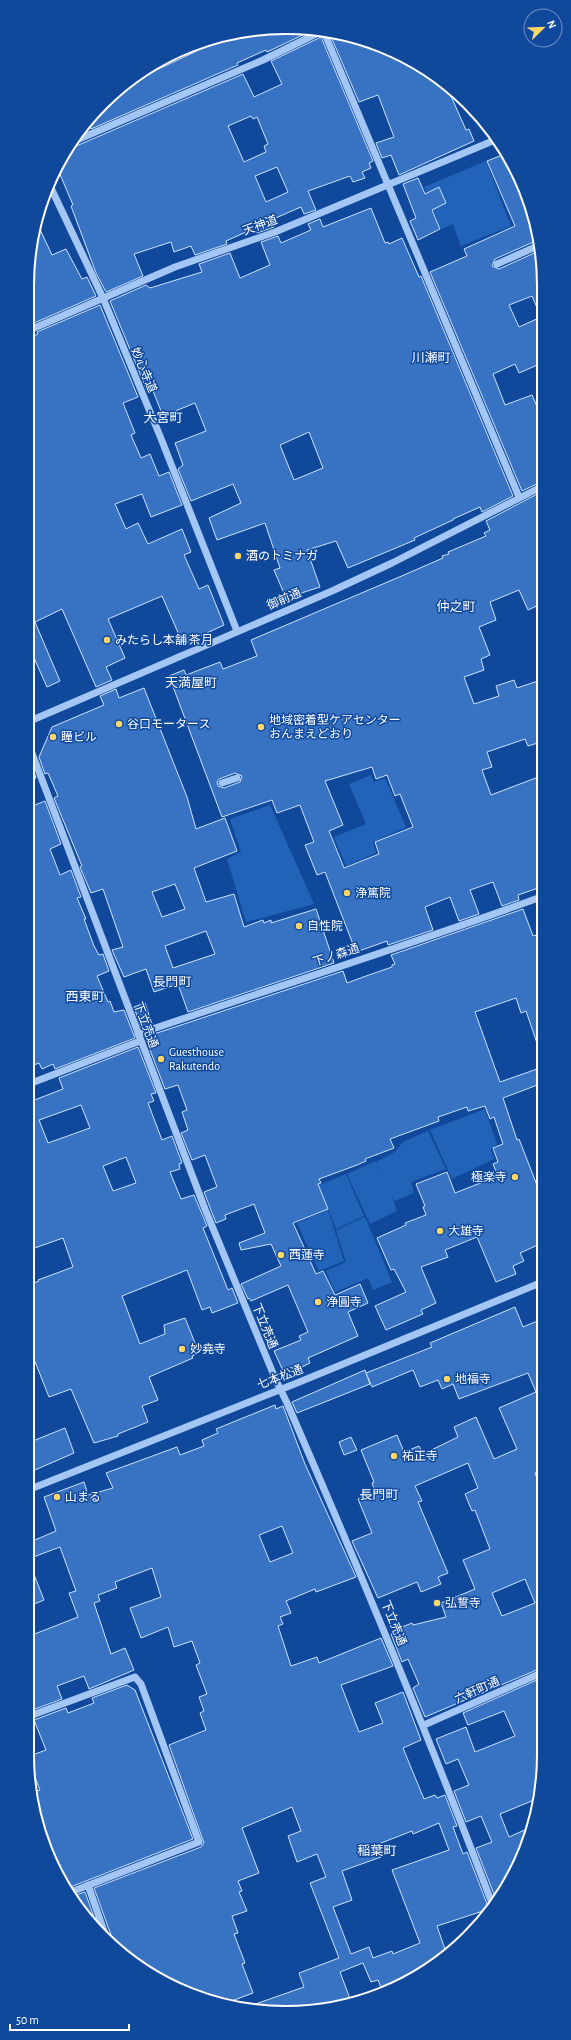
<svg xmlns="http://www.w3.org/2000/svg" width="571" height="2040" font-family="'Alegreya Sans','Noto Sans JP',sans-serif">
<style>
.green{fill:#2263ba}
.building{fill:#3873c3;stroke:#cce2fe;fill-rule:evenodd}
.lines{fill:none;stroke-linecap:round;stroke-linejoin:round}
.minor{stroke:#a4c6f5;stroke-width:7}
.poi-dot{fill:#ffd768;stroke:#10499c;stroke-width:1.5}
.labels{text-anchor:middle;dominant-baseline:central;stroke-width:3;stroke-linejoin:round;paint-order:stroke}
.street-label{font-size:12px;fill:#fff;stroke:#10499c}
.poi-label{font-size:12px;fill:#fff;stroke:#10499c;text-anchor:start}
.neighbourhood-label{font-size:13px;fill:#fff;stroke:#10499c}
.rim{fill:none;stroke:#fff;stroke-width:2}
</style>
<rect width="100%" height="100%" fill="#10499c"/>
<g class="green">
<path d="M486,161L511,226L461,246L453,224L441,229L424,187Z"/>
<path d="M371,775L374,782L385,778L406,827L373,842L376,853L346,866L334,837L366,824L349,784Z"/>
<path d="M270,805L314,904L246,922L227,859L241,852L230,819Z"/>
<path d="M485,1109L497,1144L491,1149L494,1159L452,1179L430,1130Z"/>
<path d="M428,1131L446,1169L411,1182L414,1193L394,1201L376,1162L395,1152L403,1142Z"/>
<path d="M375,1161L388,1186L397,1211L370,1224L347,1174Z"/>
<path d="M346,1174L364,1216L336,1229L319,1185Z"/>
<path d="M328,1210L344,1261L319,1271L297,1223Z"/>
<path d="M365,1217L392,1282L373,1290L368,1278L335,1292L326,1271L346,1262L336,1230Z"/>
</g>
<g class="building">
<path d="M235,32H309L267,52L266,50L237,63L238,65L91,129L89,124L142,71L148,68L150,73L197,51L196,48Z"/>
<path d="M329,32H336L400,54L447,87L466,130L469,129L474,141L399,175L391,155L382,158L376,143L394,137L378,95L359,102Z"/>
<path d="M321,37L373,161L369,163L371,168L362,172L365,178L353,182L350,176L308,191L316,210L304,214L301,207L271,220L274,227L257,233L255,228L226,241L227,244L195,255L191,246L174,252L171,242L134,254L143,276L106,292L96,273L71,206L73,205L59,172L67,150L243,74L254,97L282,84L271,61ZM251,116L253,119L257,117L268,144L264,146L266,152L244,162L228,126ZM277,167L288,192L266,202L255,176Z"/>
<path d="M505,154L509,160L526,199L538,240L495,259L492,266L499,269L541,250L542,252V363L519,373L515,364L493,374L505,405L532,395L542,418L541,482L522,491L430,272L467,256L464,249L515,226L487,161ZM532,296L541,317L519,327L509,305Z"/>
<path d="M418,178L425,194L439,187L446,203L432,210L440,229L418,240L410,221L416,218L403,184Z"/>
<path d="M371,208L385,243L388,242L389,244L402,238L419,277L421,276L513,496L482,512L480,507L453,519V520L414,538L415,540L348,568L336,541L307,550L320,587L286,598L274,570L280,568L265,523L217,540L209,518L241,503L233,484L191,501L178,469L183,465L175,443L206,431L195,403L163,416L153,391L148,393L110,301L146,285L150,288L202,272L199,264L230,253L240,278L270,265L261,242L278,236L281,243L311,230L308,224L320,219L323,227ZM309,432L323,468L294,480L280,445Z"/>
<path d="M37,223L52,255L66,249L82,279L87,277L96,296L34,323L32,318V235Z"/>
<path d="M100,305L138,397L123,403L135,433L131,435L141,458L150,454L159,476L169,472L182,505L151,517L142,494L115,504L126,529L138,523L148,544L182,529L191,552L184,555L199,589L208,585L224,625L183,644L162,596L108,619L125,658L106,667L112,680L96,687L62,609L35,622L60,681L47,687L31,651L32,337L38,334L37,332Z"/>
<path d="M541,492V604L528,610L519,590L490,602L496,620L479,627L490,655L481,659L484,670L464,677L474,704L499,696L496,686L514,680L517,688L541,680V742L528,746L525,739L487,752L492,767L482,770L491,795L541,776V887L518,895L519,900L502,906L493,882L470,890L479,914L459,921L450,897L425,907L433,930L388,945L387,941L356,952L325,872L317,875L305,845L314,842L300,805L277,813L272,800L222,817L169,676L184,670L186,675L220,662L223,669L257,656L251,640L404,575L443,558L442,556L449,554L448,552L486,536L484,533L490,530L486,521ZM372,767L376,779L387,775L395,796L400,794L413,827L375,842L379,854L344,868L329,831L343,825L325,781ZM235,773L242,776L240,782L224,788L218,786L217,782L219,779Z"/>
<path d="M144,688L187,797L196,829L225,818L237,851L194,868L206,902L234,894L244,927L263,920L264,923L271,920V923L316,909L334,963L188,1012L178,984L154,992L146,969L124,977L112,950L123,947L103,889L91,893L80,867L82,866L54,798L58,796L48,773L45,774L39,757L52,727L104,705L100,696L116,689L119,698ZM175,884L185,909L162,917L152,892ZM206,931L215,954L173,968L165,946Z"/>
<path d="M33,769L36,778L30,780V775Z"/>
<path d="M45,801L61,844L50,849L60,875L71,870L81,897L77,898L86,919H84L94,946L99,955L103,954L109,971L97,976L108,1002L110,1001L114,1012L124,1010L135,1038L55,1069L53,1064L42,1069L39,1063L29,1067L30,807Z"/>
<path d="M523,909L533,936L536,935L541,949L540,1046H538L526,1011L521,1013L516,998L475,1012L500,1082L540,1068V1084L503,1098L517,1140L519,1139L540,1193V1244L520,1253L524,1261L513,1266L516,1274L496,1282L477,1237L445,1250L448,1257L421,1267L436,1303L421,1310L423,1314L386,1330L375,1306L406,1292L394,1269L391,1270L377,1238L406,1225L405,1223L426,1215L423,1207L425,1206L416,1184L447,1172L455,1193L498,1176L493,1164L498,1162L493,1148L503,1144L494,1117L490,1119L485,1106L468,1111L467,1107L438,1117L439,1121L390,1139L394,1148L365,1159L366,1161L357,1165L319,1179L321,1183L318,1184L328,1209L293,1223L316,1274L323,1271L335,1295L360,1284L368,1303L348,1312L358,1336L308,1358L310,1363L285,1375L274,1351L301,1340L299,1336L308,1332L288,1285L251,1301L249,1298L248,1299L241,1284L281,1266L271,1244L241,1250L239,1243L265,1233L254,1204L225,1215L226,1219L216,1223L204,1192L217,1187L205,1155L192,1160L181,1133L188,1130L182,1112L187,1110L178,1085L165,1089L145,1037L343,971L347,983L366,976L392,967V965L395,964L391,955Z"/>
<path d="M145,1003L152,1024L141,1028L134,1007Z"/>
<path d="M138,1047L156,1093L151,1094L154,1101L148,1103L162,1140L172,1136L182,1163L179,1164L180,1169L170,1172L181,1199L194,1195L207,1226L203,1228L228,1290L232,1288L238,1303L212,1313L210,1307L202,1310L187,1270L122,1296L140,1344L165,1334L164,1325L185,1318L199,1353L192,1356L193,1358L149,1377L158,1400L142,1406L148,1422L118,1434V1436L94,1443L71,1389L49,1397L28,1344L29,1285L39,1281L38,1280L73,1267L63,1238L29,1250V1097L32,1101L63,1089L59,1078ZM81,1105L90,1128L48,1143L39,1120ZM126,1157L136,1183L113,1191L103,1166Z"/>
<path d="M515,1307L523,1327L540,1320V1471L535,1473L540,1486L539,1669L425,1717L413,1688L419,1684L408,1659L402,1662L391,1634L393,1633L392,1631L412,1623L413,1625L446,1617L441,1603L475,1589L463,1560L490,1549L475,1510L472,1511L465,1494L478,1488L468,1463L415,1486L422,1501L418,1502L448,1573L438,1577L441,1584L421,1592L417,1582L378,1598L352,1541L372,1533L358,1499L375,1492L372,1483L374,1482L361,1450L397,1435L404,1452L419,1446L423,1454L458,1437L454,1427L476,1417L494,1459L517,1449L499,1408L536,1392L528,1373L459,1399L453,1384L442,1389L438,1380L420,1387L413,1370L372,1387L366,1373L432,1347L430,1343ZM525,1579L535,1603L502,1616L492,1593Z"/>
<path d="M365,1370L370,1384L297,1413L292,1402Z"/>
<path d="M275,1405L276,1409L283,1406L305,1464L356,1577L316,1592L315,1589L286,1601L291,1613L280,1617L283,1624L278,1626L291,1666L317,1657L319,1663L381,1638L393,1666L341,1685L359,1732L383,1723L375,1703L403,1692L421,1740L403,1748L424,1799L435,1795L437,1798L445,1795L457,1826L453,1827L463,1854L467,1852L489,1909L437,1926L447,1955L443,1960L382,1990L378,1980L371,1982L363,1963L340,1972L352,2004L268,2012L247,2007L304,1987L299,1973L339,1958L310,1883L326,1877L317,1854L297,1862L288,1836L301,1831L292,1807L242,1828L259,1873L238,1881L242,1891L239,1892L247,1911L232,1916L238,1933L234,1934L245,1963L242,1964L253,1993L229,2002L171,1986L110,1940L111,1935L94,1888L201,1847L204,1843L169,1745L206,1730L200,1713L204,1711L199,1697L207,1694L196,1665L200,1663L192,1641L174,1647L168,1627L141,1638L130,1608L161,1597L152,1568L115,1582L117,1588L98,1595L100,1601L94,1603L111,1654L125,1648L134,1670L89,1689L84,1676L57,1686L62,1699L27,1712V1637L78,1617L69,1593L76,1591L60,1547L28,1559V1543L56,1531L44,1497L84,1482L88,1495L113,1488L106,1473L177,1447L180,1455L204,1446L202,1440L218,1433L216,1429ZM282,1526L293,1553L270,1562L259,1535ZM439,1823L449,1850L392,1870L420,1943L393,1954L392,1951L373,1958L369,1947L351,1954L333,1907L352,1900L342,1871L381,1857L376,1845L412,1831L413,1834Z"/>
<path d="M65,1428L74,1453L35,1470L28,1454V1443Z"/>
<path d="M351,1437L357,1450L344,1455L339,1442Z"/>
<path d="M28,1559L44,1600L27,1607Z"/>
<path d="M539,1679V1798L500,1814L509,1837L529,1828L501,1898L497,1902L476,1848L492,1842L481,1816L466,1822L454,1791L469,1785L458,1759L446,1764L436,1739L466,1727L475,1752L515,1736L504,1711L468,1725L463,1713Z"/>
<path d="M127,1685L135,1690L193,1839L68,1888L47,1853L41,1824L44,1823L34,1792L40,1790L27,1757L46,1750L34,1720L66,1708L68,1713L94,1703L92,1698Z"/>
<path d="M85,1892L99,1931L91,1925L73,1896Z"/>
</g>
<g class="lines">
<g class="minor">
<path d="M324,32L519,497"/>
<path d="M70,143L263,60L320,32"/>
<path d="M51,188L103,298L160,436L237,631"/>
<path d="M497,264L540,245"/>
<path d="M32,329L175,267L275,232L495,140"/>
<path d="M30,721L332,591L392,563L541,487"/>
<path d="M30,748L205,1209L275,1378L287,1403C359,1569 429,1736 493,1906"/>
<path d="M222,783L237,778"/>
<path d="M138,1034C272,988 407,946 541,897"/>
<path d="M29,1084L140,1041"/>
<path d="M28,1490L297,1383L540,1283"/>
<path d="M27,1717L135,1677L141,1684L199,1842L71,1892"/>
<path d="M424,1725L539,1674"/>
<path d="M88,1885L106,1937"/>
</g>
</g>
<g class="poi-dot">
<circle cx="238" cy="556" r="4"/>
<circle cx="107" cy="640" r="4"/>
<circle cx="119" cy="724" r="4"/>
<circle cx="261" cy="727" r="4"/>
<circle cx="53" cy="737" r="4"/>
<circle cx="347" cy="893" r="4"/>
<circle cx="299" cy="926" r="4"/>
<circle cx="161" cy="1059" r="4"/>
<circle cx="515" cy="1177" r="4"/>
<circle cx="440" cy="1231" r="4"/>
<circle cx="281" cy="1255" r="4"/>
<circle cx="318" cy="1302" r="4"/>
<circle cx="182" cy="1349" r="4"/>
<circle cx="447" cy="1379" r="4"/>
<circle cx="394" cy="1456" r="4"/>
<circle cx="57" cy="1497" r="4"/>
<circle cx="437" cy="1603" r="4"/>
</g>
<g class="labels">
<g class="street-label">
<text transform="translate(260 225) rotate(-20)">天神道</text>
<text transform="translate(144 370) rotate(67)">妙心寺道</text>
<text transform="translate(284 599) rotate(-23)">御前通</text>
<text transform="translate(336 955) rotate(-18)">下ノ森通</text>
<text transform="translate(146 1025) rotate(69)">下立売通</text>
<text transform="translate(265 1326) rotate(68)">下立売通</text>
<text transform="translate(280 1377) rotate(-21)">七本松通</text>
<text transform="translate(394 1623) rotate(68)">下立売通</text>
<text transform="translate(477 1690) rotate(-24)">六軒町通</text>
</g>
<g class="poi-label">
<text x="246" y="556">酒のトミナガ</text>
<text x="115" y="640">みたらし本舗 茶月</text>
<text x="269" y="720">地域密着型ケアセンター<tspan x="269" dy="14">おんまえどおり</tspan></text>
<text x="127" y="724">谷口モータース</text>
<text x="61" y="737">瞳ビル</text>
<text x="355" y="893">浄篤院</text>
<text x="307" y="926">自性院</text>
<text x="169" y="1052">Guesthouse<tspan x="169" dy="14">Rakutendo</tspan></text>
<text x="507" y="1177" text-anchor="end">極楽寺</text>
<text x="448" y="1231">大雄寺</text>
<text x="289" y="1255">西蓮寺</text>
<text x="326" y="1302">浄圓寺</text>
<text x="190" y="1349">妙堯寺</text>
<text x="455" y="1379">地福寺</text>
<text x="402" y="1456">祐正寺</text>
<text x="65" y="1497">山まる</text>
<text x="445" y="1603">弘誓寺</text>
</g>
<g class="neighbourhood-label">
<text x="431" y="358">川瀬町</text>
<text x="163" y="418">大宮町</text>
<text x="456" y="607">仲之町</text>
<text x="191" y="683">天満屋町</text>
<text x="172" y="982">長門町</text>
<text x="85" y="997">西東町</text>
<text x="379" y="1495">長門町</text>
<text x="377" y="1851">稲葉町</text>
</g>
</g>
<path d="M0 0H571V2040H0ZM285 34H286A251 251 0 0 1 537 285V1755A251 251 0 0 1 286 2006H285A251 251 0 0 1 34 1755V285A251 251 0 0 1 285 34Z" fill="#10499c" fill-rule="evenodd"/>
<path class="rim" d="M285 34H286A251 251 0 0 1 537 285V1755A251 251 0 0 1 286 2006H285A251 251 0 0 1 34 1755V285A251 251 0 0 1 285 34Z"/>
<g transform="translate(543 28) rotate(67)"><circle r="19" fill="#10499c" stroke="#7092c4"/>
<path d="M0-3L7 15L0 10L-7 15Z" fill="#ffd768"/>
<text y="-6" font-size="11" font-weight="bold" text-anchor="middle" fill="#ffffff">N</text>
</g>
<path d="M10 2024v6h119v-6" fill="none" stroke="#ffffff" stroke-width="2"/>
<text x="16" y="2024" font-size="12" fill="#ffffff" stroke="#10499c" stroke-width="3" paint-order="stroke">50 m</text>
</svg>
